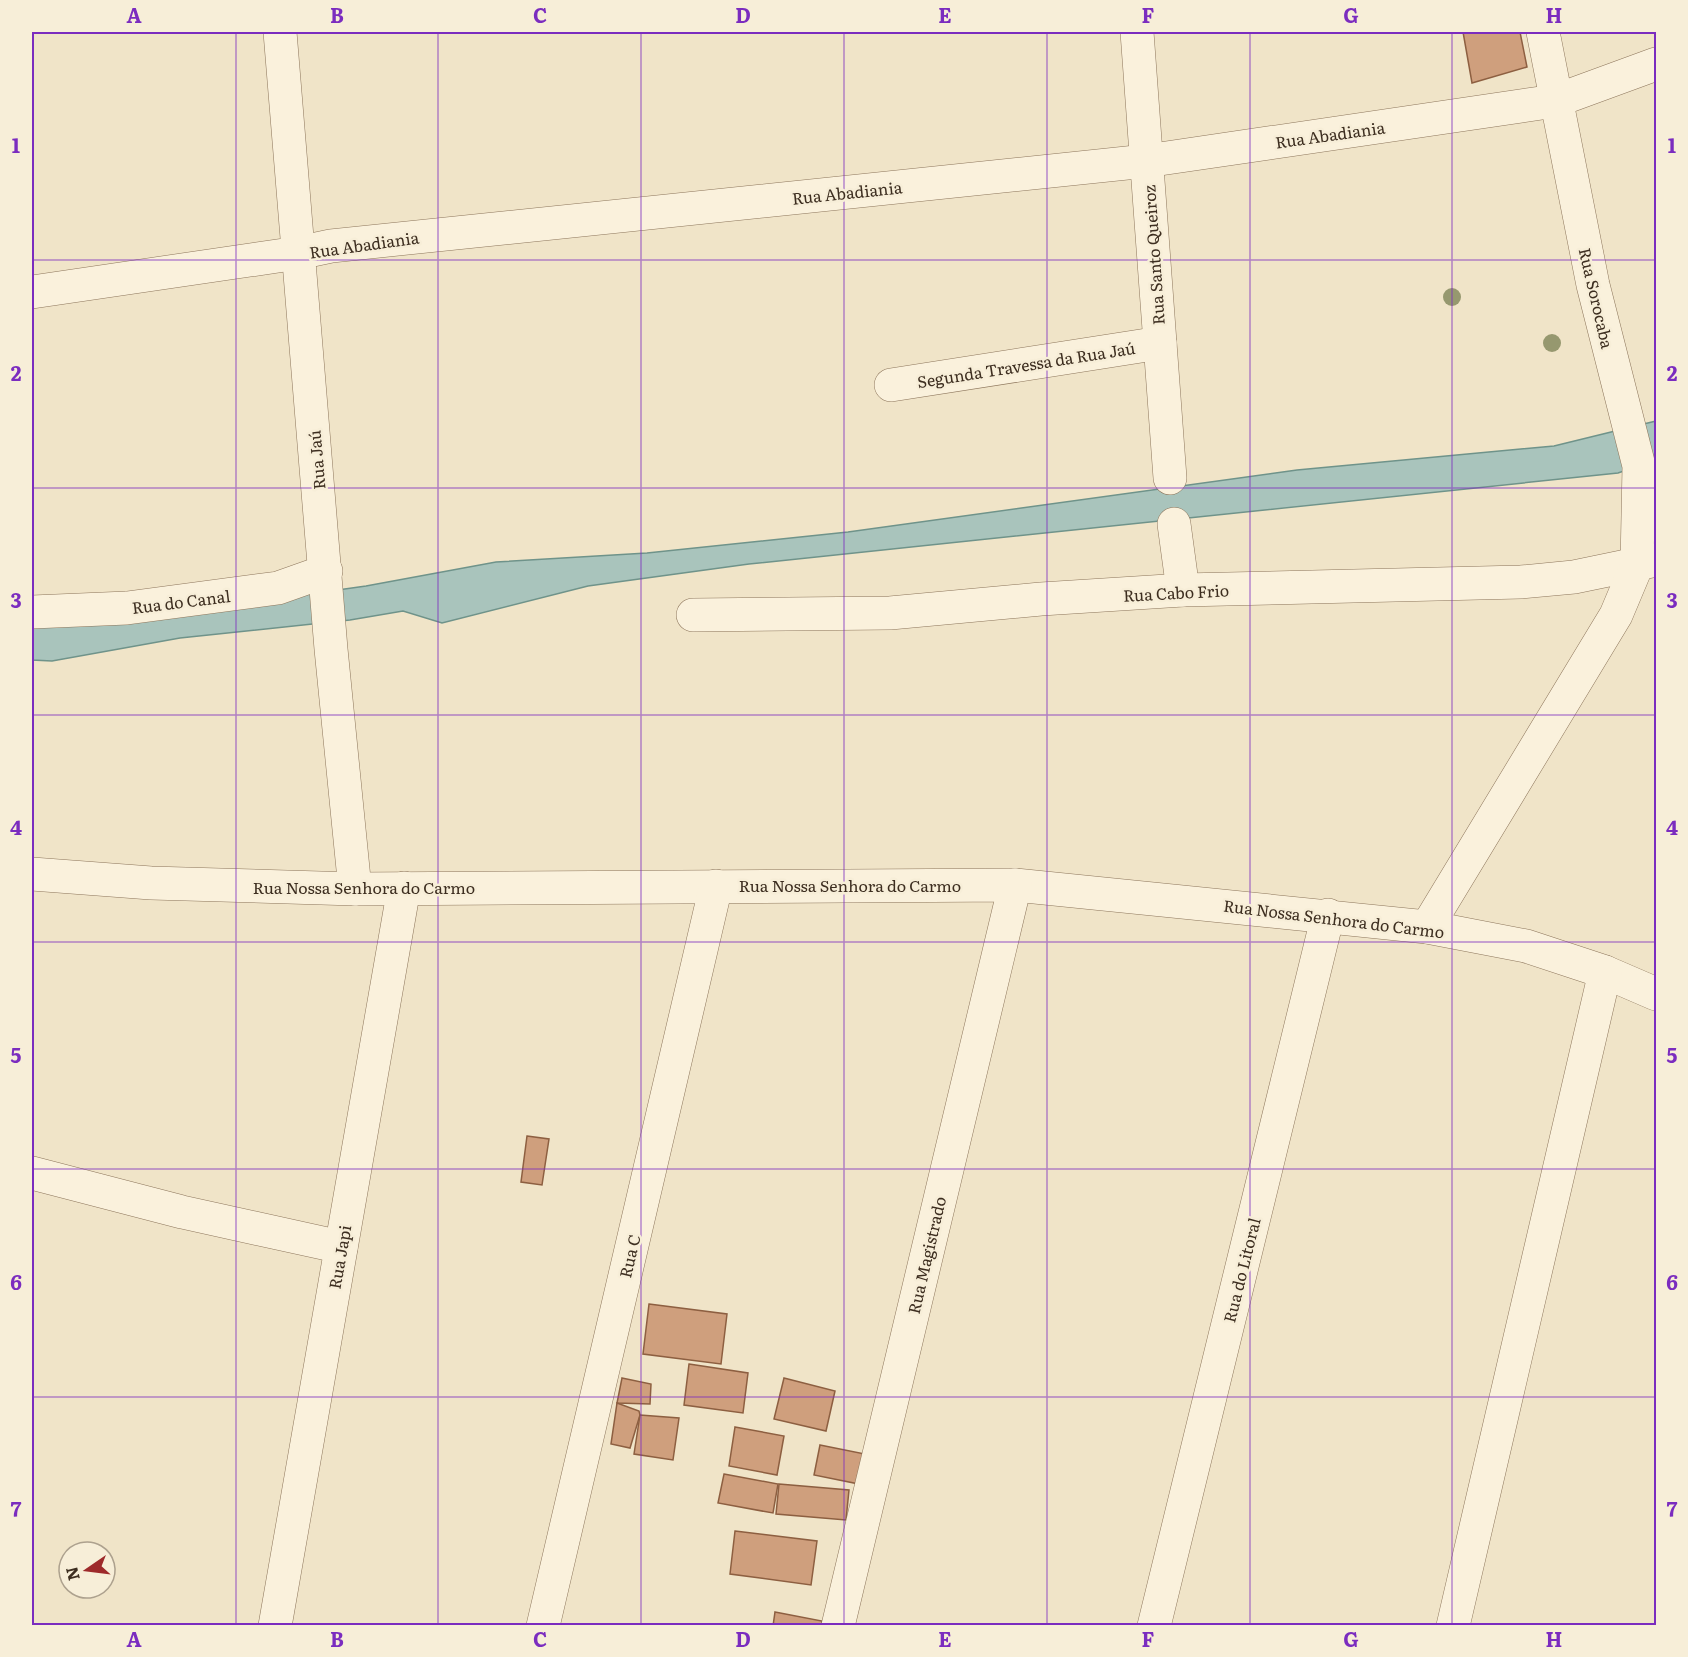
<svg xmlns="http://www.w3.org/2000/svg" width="1688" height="1657" font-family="Literata,serif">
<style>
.water{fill:#a9c4bc;stroke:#6f938a;stroke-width:1.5}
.building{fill:#cf9f7d;stroke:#8d5f41;stroke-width:1.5}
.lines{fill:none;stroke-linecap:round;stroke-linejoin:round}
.minor-casing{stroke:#8d765c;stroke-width:34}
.minor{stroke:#faf1dc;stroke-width:33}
.tree{fill:#96986f}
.grid{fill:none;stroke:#7b2cbf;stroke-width:1.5;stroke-opacity:0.55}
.labels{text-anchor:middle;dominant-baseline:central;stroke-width:5;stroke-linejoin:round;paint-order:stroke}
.street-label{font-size:16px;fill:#3d2e20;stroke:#f7eed8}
.neatline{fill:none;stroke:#7b2cbf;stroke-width:2}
.grid-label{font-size:20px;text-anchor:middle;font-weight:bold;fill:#7b2cbf}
</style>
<rect width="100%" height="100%" fill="#f0e4c8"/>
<path class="water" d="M1656,421V460L1618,473L749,564L588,586L442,623L403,611L350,620L180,638L52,661L32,660V626L126,620L366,586L496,562L647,553L848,532L1297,470L1554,446Z"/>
<g class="building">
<path d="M1463,32H1520L1527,67L1472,83Z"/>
<path d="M527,1136L549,1139L542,1185L521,1182Z"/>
<path d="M649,1304L727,1314L721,1364L643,1354Z"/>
<path d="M689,1364L748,1373L743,1413L684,1405Z"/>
<path d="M622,1378L651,1384L650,1404L617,1403Z"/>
<path d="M784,1378L835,1391L826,1431L774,1419Z"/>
<path d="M617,1403L639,1411L640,1415L630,1448L611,1444Z"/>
<path d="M640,1415L679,1418L673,1460L634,1454Z"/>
<path d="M735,1427L784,1436L777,1475L729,1466Z"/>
<path d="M820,1445L865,1454L859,1484L814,1475Z"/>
<path d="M724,1474L778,1484L773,1513L718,1503Z"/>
<path d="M779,1484L849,1490L846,1520L776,1514Z"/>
<path d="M735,1531L817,1541L811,1585L730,1574Z"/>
<path d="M775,1612L822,1621V1626H773Z"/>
</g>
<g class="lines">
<defs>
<g id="minor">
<path d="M280,32L331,649L355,889"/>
<path d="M1137,32L1170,478"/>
<path d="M32,292L298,253L331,246L1146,161L1555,101L1656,64"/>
<path d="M891,385L1160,343"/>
<path d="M1174,524L1183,590"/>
<path d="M32,612L127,608L278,588L326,571"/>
<path d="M693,615L890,613L1041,599L1183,590L1521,582L1574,577L1656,560"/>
<path d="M32,874L151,883L355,889L1015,885L1427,927L1526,946L1605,972L1656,994"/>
<path d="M1427,927L1616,615L1637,565L1639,466L1593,285L1543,32"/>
<path d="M32,1173L182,1212L341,1247"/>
<path d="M275,1626L404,888"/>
<path d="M543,1626L716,886"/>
<path d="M838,1626L1015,885"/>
<path d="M1154,1626L1328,915"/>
<path d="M1453,1626L1605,972"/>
</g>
</defs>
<use href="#minor" class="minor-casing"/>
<use href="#minor" class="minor"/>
</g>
<g class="tree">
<circle cx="1452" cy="297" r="9"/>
<circle cx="1552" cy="343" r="9"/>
</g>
<path class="grid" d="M236,32V1626M438,32V1626M641,32V1626M844,32V1626M1047,32V1626M1250,32V1626M1452,32V1626M32,260H1656M32,488H1656M32,715H1656M32,942H1656M32,1169H1656M32,1397H1656"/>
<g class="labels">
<g class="street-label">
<text transform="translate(1330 134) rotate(-8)">Rua Abadiania</text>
<text transform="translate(847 192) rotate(-6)">Rua Abadiania</text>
<text transform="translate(364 244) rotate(-8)">Rua Abadiania</text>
<text transform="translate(1153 255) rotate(-94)">Rua Santo Queiroz</text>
<text transform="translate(1597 298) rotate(77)">Rua Sorocaba</text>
<text transform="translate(1026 364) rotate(-9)">Segunda Travessa da Rua Jaú</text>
<text transform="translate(316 460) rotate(-95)">Rua Jaú</text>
<text transform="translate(1176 592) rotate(-3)">Rua Cabo Frio</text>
<text transform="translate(181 601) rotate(-7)">Rua do Canal</text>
<text x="850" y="885">Rua Nossa Senhora do Carmo</text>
<text x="364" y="887">Rua Nossa Senhora do Carmo</text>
<text transform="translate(1334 918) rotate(7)">Rua Nossa Senhora do Carmo</text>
<text transform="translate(926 1255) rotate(-77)">Rua Magistrado</text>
<text transform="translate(629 1256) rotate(-77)">Rua C</text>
<text transform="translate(339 1257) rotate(-80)">Rua Japi</text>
<text transform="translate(1241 1270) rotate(-76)">Rua do Litoral</text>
</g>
</g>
<rect width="1688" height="1657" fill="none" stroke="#f7eed8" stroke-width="66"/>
<g transform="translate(87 1570) rotate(256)"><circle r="28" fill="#f7eed8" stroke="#ada18e" stroke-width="1.5"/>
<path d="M0-4.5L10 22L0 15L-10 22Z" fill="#9e2a2b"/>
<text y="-9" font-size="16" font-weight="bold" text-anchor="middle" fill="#3d2e20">N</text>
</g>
<rect x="33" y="33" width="1622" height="1591" class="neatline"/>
<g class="grid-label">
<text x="134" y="23">A</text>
<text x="337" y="23">B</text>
<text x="540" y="23">C</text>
<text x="743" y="23">D</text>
<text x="945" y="23">E</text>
<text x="1148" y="23">F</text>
<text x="1351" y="23">G</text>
<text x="1554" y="23">H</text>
<text x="16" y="153">1</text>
<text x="1672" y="153">1</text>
<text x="16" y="381">2</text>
<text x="1672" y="381">2</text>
<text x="16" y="608">3</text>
<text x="1672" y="608">3</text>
<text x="16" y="835">4</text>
<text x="1672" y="835">4</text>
<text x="16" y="1063">5</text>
<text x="1672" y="1063">5</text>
<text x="16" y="1290">6</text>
<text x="1672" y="1290">6</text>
<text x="16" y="1517">7</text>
<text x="1672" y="1517">7</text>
<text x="134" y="1647">A</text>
<text x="337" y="1647">B</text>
<text x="540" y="1647">C</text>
<text x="743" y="1647">D</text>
<text x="945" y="1647">E</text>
<text x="1148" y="1647">F</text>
<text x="1351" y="1647">G</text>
<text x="1554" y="1647">H</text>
</g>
</svg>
